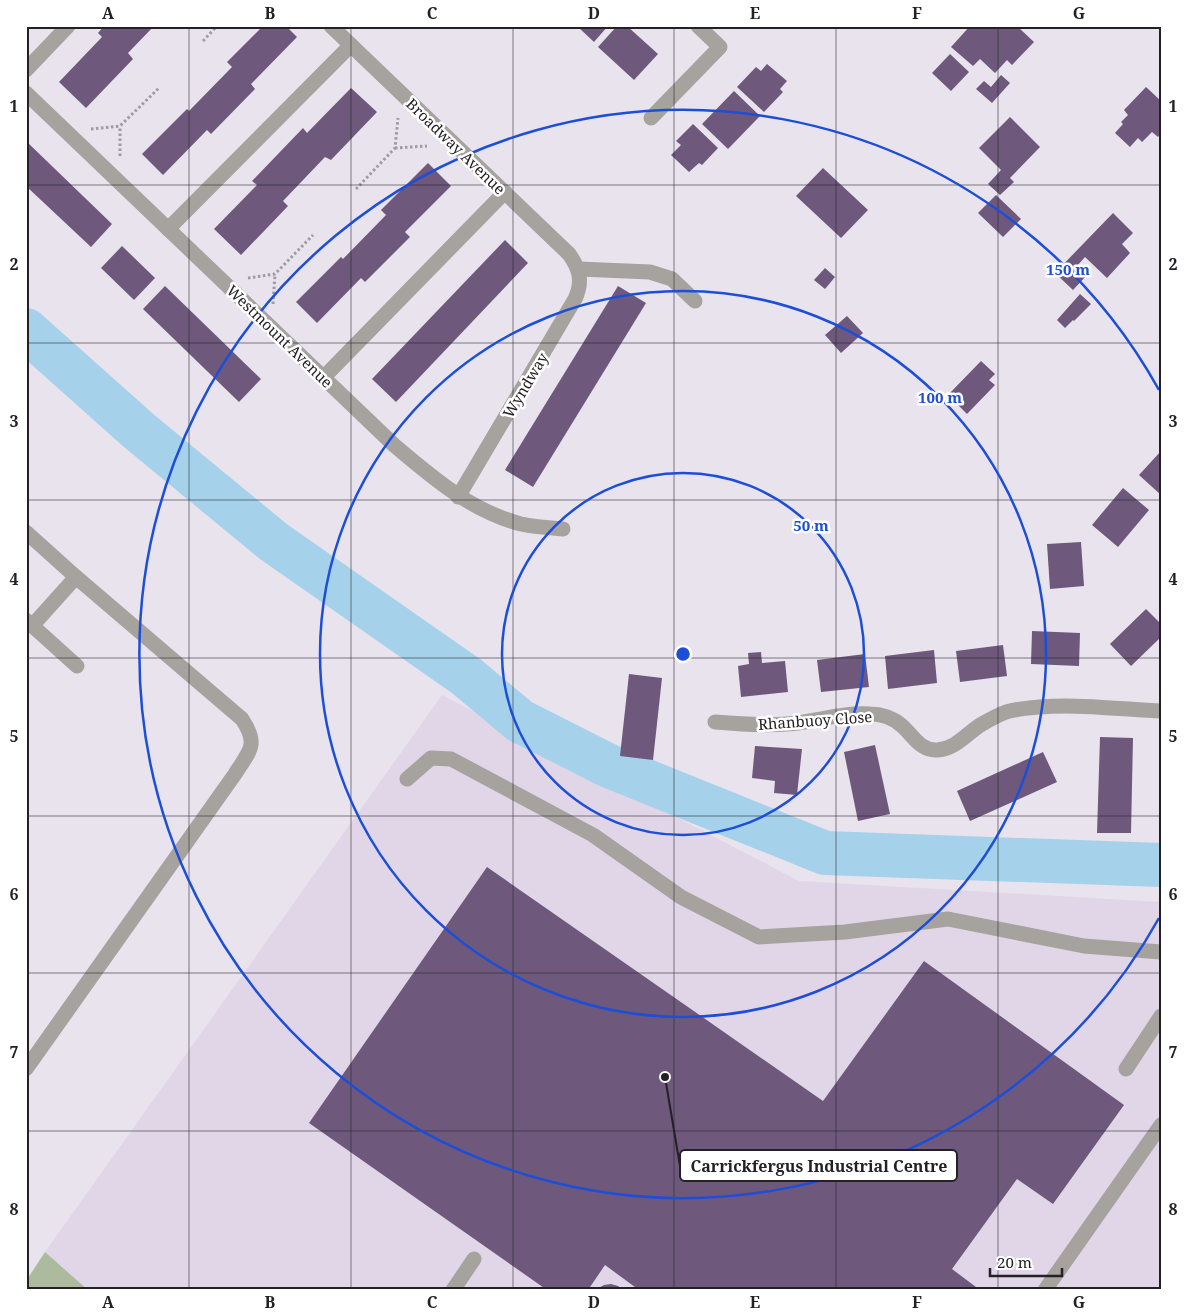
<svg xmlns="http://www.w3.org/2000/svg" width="1187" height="1316" font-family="'Noto Serif',serif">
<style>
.built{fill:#e0d6e7}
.green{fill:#acbb9d}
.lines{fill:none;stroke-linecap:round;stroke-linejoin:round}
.river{stroke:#a5d1eb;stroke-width:44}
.building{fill:#6e597c}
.path{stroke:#9e9ba2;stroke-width:3;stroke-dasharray:2.5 2.5;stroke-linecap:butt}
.minor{stroke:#a6a29e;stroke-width:15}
.grid{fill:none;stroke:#232125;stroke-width:1;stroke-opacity:0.55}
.ring{fill:none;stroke:#1d4ed8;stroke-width:2.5}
.labels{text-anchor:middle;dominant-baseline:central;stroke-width:5;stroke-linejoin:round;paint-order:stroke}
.street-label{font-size:15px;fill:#232125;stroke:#fff}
.centre{fill:#1d4ed8;stroke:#fff;stroke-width:2.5}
.ring-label{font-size:15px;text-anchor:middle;font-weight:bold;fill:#1d4ed8;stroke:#fff;stroke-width:5;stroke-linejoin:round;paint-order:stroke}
.leader{fill:none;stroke:#232125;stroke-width:2}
.callout-dot{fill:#232125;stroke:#fff;stroke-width:2}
.callout{fill:#fff;stroke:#232125;stroke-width:2}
.callout-label{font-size:16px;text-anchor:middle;font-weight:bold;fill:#232125}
.neatline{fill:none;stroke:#232125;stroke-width:2}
.grid-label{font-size:16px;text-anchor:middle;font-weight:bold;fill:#232125}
</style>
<rect width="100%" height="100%" fill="#e8e3ed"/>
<path class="built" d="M442,695L799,881L1161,902V1290H88L45,1252Z"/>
<path class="green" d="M45,1252L88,1290H26V1281Z"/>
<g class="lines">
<path class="river" d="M26,330L138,430L274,542L466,676L520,721L609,766L825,853L1161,865"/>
</g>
<g class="building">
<path d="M104,26H154L128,53L133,59L86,108L59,82L102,37L98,33Z"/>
<path d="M263,26H286L297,37L251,84L255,89L211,134L207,130L163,175L142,154L187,109L189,111L232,67L227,62Z"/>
<path d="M577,26H608L594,42Z"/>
<path d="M617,26H627L658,54L634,80L598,47Z"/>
<path d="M970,26H1017L1034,42L1012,65L1007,60L995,73L980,59L973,66L951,47Z"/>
<path d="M950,54L969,72L951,91L932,73Z"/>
<path d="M767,64L787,81L780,89L783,92L764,112L737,87L756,67L761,71Z"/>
<path d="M1001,75L1010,83L992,103L976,89L984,81L991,87Z"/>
<path d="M1146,87L1161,101V122L1159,124L1161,125V133L1158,137L1152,132L1142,142L1138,138L1130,147L1115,133L1123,124L1121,122L1128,115L1124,110Z"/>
<path d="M351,88L377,112L331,160L325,157L283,201L288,206L241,255L214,229L257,185L252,181L303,128L307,133Z"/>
<path d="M734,91L760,116L728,149L702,124Z"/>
<path d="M1010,117L1040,147L1010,178L1014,182L1000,195L988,184L1001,170L979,148Z"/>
<path d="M693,124L718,148L702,165L699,163L689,172L671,155L681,145L676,141Z"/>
<path d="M26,141L112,224L91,247L26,186Z"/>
<path d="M428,163L451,186L405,232L410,237L365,282L361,278L317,323L296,302L341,257L343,259L386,215L381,210Z"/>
<path d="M823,168L868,210L841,238L796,196Z"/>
<path d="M996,195L1021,219L1003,237L978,213Z"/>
<path d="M1113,213L1133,233L1122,244L1130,253L1107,278L1085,257L1077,266L1087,275L1073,290L1055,273Z"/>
<path d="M505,240L528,263L396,402L372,379Z"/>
<path d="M122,246L155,278L134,300L101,268Z"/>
<path d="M825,268L835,277L825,289L814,280Z"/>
<path d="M165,286L261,379L239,402L143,309Z"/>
<path d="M618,286L646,303L533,487L505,470Z"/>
<path d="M1080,294L1091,304L1074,321L1073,320L1065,328L1057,320Z"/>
<path d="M847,316L863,333L841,353L825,335Z"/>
<path d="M981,361L995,374L989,380L995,385L967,414L948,395Z"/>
<path d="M1161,451V495L1139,475Z"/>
<path d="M1123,488L1149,510L1118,547L1092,525Z"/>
<path d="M1081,542L1084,586L1050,589L1047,544Z"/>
<path d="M1146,609L1161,624V637L1131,666L1110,644Z"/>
<path d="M1032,631L1080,633L1079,666L1031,664Z"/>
<path d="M1003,645L1007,676L960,682L956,651Z"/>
<path d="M934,650L937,683L888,689L885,656Z"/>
<path d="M761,652L762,663L785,661L788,692L741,697L738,666L749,664L748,653Z"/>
<path d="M865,654L869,687L821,692L817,660Z"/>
<path d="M629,674L662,678L653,760L620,756Z"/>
<path d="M1100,737L1133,738L1131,833H1097Z"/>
<path d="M875,745L890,814L858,821L844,752Z"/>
<path d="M755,746L802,749L797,795L774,793L775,781L752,778Z"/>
<path d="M1043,752L1057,782L970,821L957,791Z"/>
<path d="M487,867L823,1101L924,961L1124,1105L1053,1204L1017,1179L952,1269L980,1290H639L605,1265L588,1290H547L309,1123Z"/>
<path d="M611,1284L618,1286L624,1290H595L604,1285Z"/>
</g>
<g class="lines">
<g class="path">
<path d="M203,41L217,26"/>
<path d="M91,129L120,126L160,87"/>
<path d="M395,148L427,146"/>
<path d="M120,156V126"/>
<path d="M356,189L395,148L398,118"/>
<path d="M248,278L275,274L313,235"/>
<path d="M273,304L275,274"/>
</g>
<g class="minor">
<path d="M331,26L569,254C580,269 583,282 575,299L458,497"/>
<path d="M26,70L68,26"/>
<path d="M26,93L394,445C433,478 471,511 521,524C535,527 550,528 563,529"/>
<path d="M651,118L720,47L698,26"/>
<path d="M168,229L351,45"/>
<path d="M579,269L650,272L672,279L695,301"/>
<path d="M323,378L505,192"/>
<path d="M26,532L76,577L242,719C259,745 250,750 235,774L26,1069"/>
<path d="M26,620L77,666"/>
<path d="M32,626L76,577"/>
<path d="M715,722C739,724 763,726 787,724C815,722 842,712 870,714C881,714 893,718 901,725C913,735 920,751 937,750C956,749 967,733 982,724C989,720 998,715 1006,712C1016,709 1028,708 1039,707C1080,704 1121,709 1161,711"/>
<path d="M407,779L431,758L451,759L593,835L681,897L759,937L845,932L948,919L1084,946L1161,952"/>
<path d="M1126,1069L1161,1016"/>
<path d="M453,1290L474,1259"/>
<path d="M1045,1290L1161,1125"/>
</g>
</g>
<path class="grid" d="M189,26V1290M351,26V1290M513,26V1290M674,26V1290M836,26V1290M998,26V1290M26,185H1161M26,343H1161M26,500H1161M26,658H1161M26,816H1161M26,973H1161M26,1131H1161"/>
<g class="ring">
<circle cx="683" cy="654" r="181"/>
<circle cx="683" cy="654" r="363"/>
<path d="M1159 918A544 544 0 1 1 1159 390"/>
</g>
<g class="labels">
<g class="street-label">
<text transform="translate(456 146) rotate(44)">Broadway Avenue</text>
<text transform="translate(280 336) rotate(44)">Westmount Avenue</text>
<text transform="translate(525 385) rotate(-59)">Wyndway</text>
<text transform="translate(815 720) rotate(-4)">Rhanbuoy Close</text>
</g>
</g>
<circle cx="683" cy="654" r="8" class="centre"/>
<g class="ring-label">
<text x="1068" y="275">150 m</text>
<text x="940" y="403">100 m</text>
<text x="811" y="531">50 m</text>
</g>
<path class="leader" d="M665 1077L680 1166"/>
<circle class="callout-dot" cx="665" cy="1077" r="5"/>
<rect class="callout" x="680" y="1150" width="277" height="31" rx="5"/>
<g class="callout-label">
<text x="819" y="1172">Carrickfergus Industrial Centre</text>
</g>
<rect width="1187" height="1316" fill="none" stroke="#ffffff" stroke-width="55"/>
<path d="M990 1268v8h72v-8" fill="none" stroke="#232125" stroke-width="2.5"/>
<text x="997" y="1268" font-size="15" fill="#232125" stroke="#ffffff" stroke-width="4" paint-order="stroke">20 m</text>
<rect x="28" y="28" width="1132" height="1260" class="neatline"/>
<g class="grid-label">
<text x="108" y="19">A</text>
<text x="270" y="19">B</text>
<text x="432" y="19">C</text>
<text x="594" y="19">D</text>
<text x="755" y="19">E</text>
<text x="917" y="19">F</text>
<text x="1079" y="19">G</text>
<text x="14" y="112">1</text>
<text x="1173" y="112">1</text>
<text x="14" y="270">2</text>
<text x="1173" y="270">2</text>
<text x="14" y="427">3</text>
<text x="1173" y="427">3</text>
<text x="14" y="585">4</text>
<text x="1173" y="585">4</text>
<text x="14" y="742">5</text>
<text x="1173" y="742">5</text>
<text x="14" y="900">6</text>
<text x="1173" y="900">6</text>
<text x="14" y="1058">7</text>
<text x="1173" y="1058">7</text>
<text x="14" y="1215">8</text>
<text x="1173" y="1215">8</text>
<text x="108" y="1308">A</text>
<text x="270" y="1308">B</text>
<text x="432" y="1308">C</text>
<text x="594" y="1308">D</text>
<text x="755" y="1308">E</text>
<text x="917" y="1308">F</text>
<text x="1079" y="1308">G</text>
</g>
</svg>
